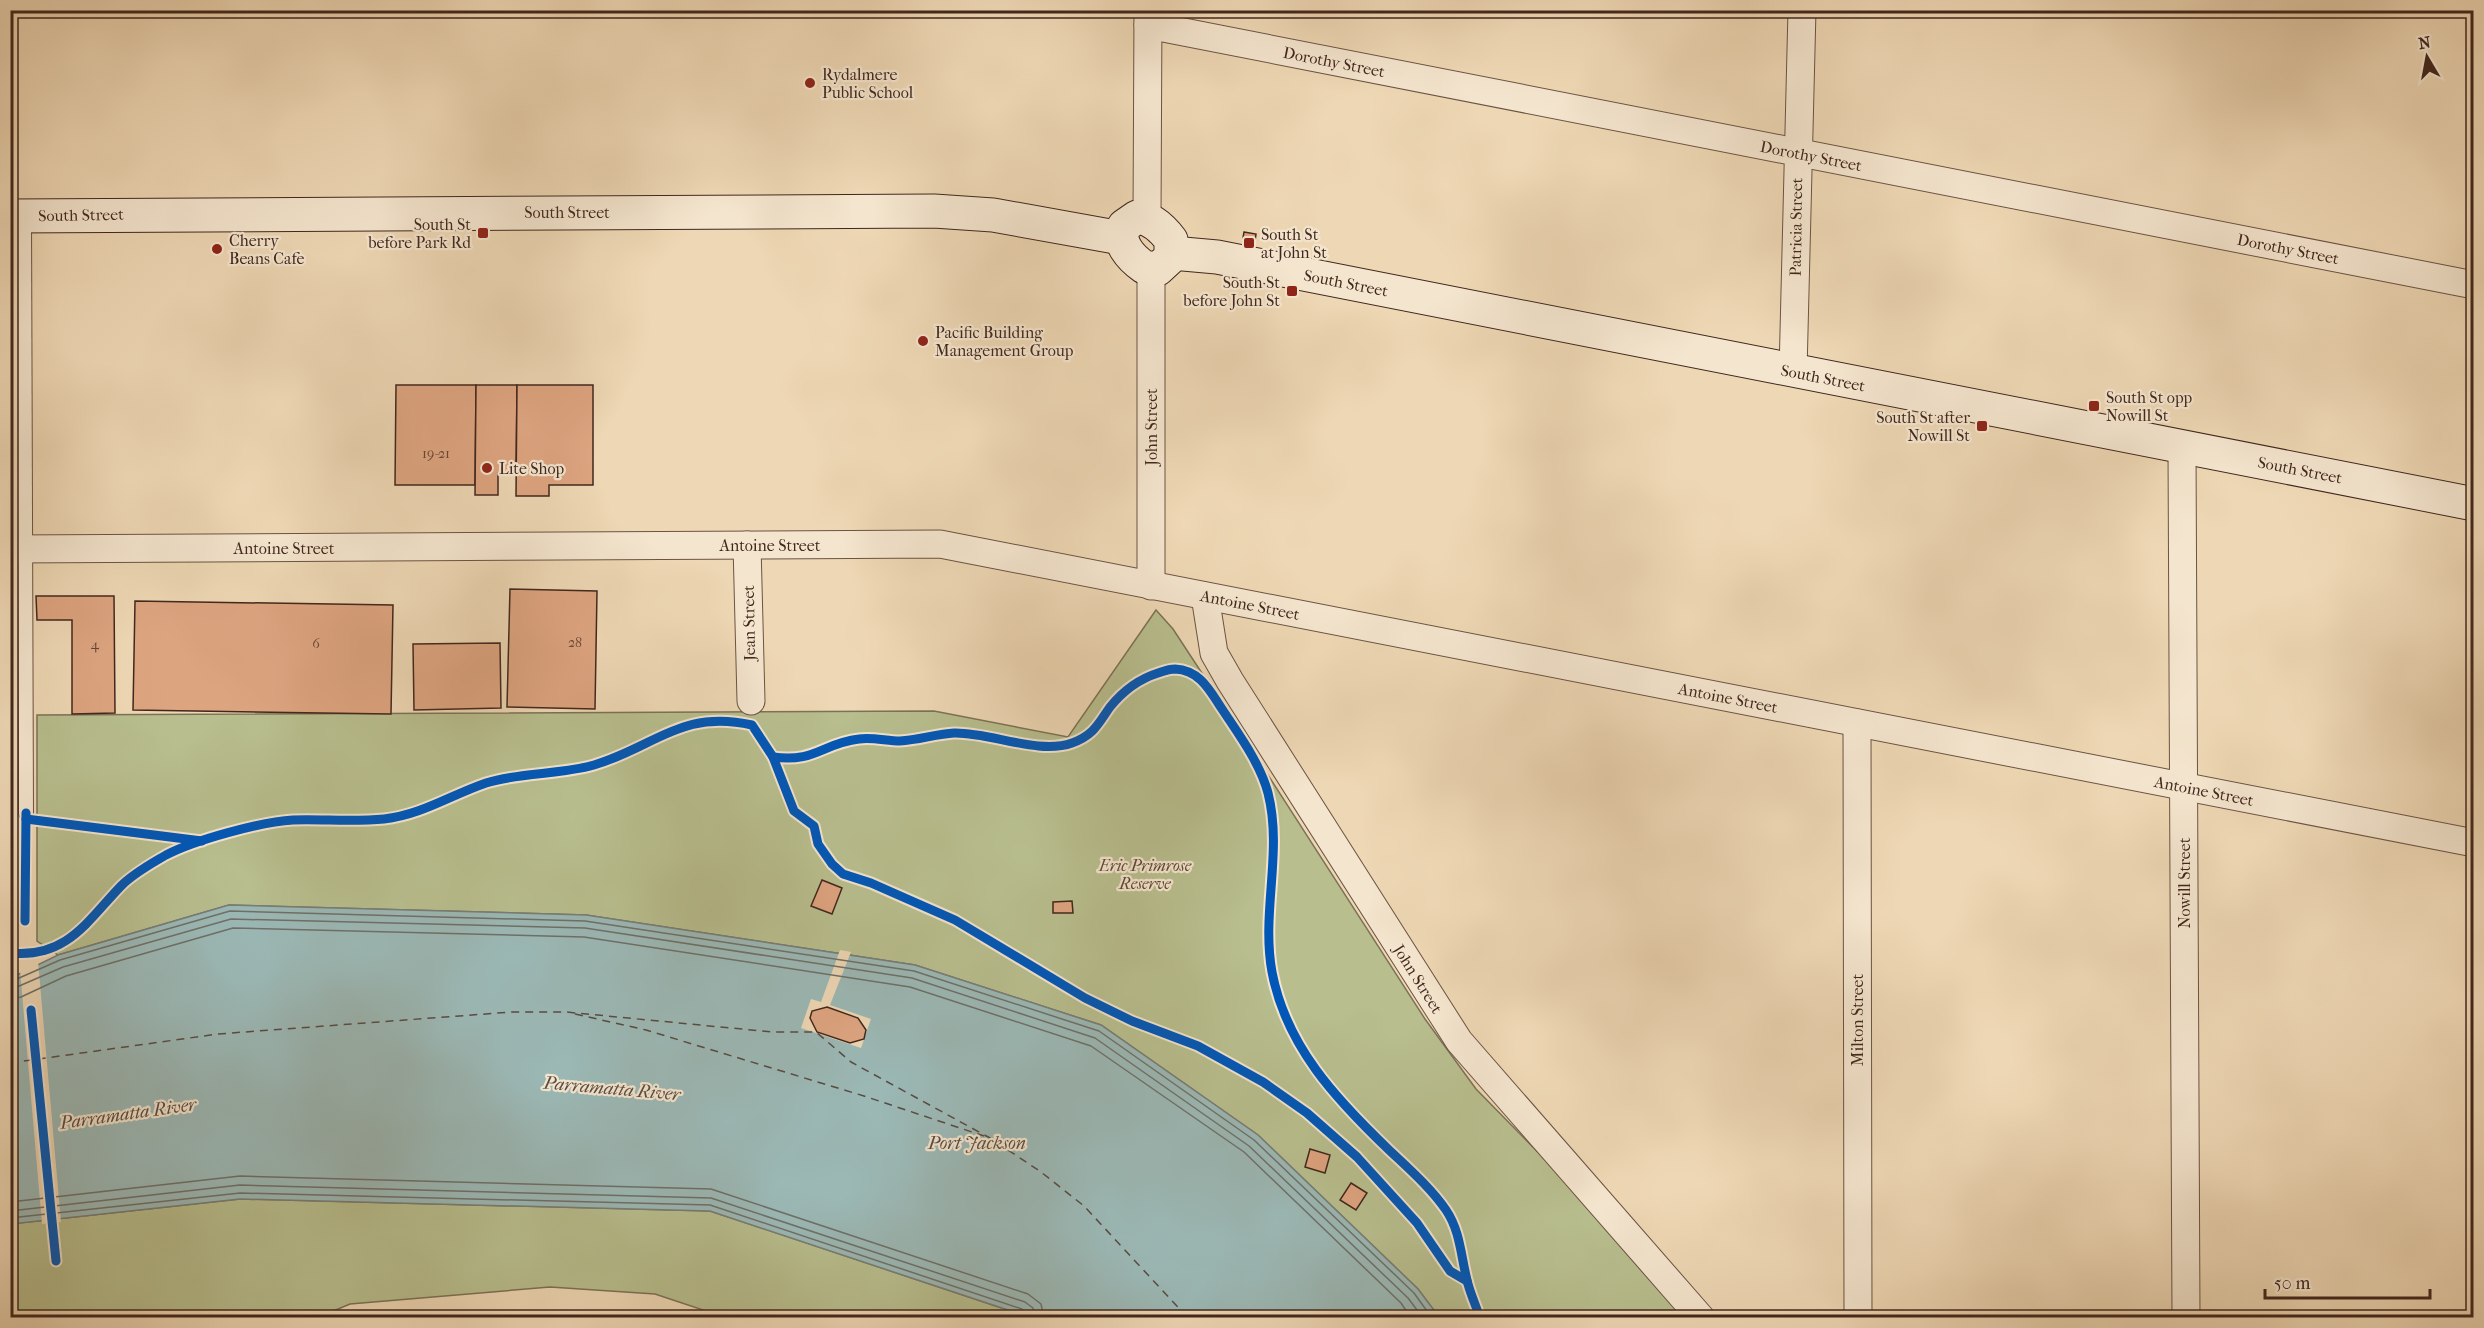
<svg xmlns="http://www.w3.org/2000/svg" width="2484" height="1328" font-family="'IM FELL French Canon',serif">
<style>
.green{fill:#b8be8e;stroke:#7c7256;stroke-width:1.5}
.water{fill:#9bb8b5;stroke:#777e78;stroke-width:1.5}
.pier{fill:#eed7b4}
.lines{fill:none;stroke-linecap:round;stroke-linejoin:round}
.shore{stroke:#6e7069;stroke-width:1.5}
.ferry{stroke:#584b43;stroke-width:1.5;stroke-dasharray:8 6;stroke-linecap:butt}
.building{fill:#dda480;stroke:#41271d;stroke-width:1.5}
.lane-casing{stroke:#6c5343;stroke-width:16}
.street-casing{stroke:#6c5343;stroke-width:29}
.secondary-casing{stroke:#41271d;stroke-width:35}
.lane{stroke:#f4e5ce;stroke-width:14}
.street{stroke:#f4e5ce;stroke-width:27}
.secondary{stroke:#f4e5ce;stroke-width:33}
.cycleway-casing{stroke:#f4e5ce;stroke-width:13}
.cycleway{stroke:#0057b8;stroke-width:9}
.poi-dot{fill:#8f2418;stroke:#f4e5ce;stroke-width:2}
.labels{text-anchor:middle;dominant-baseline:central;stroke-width:4.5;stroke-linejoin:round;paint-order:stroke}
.number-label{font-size:14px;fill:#684636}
.street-label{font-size:16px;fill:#41271d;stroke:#f4e5ce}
.poi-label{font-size:16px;fill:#41271d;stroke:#f4e5ce;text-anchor:start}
.park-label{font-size:16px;font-style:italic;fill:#594534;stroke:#f4e5ce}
.water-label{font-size:18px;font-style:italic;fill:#584b43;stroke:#f4e5ce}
</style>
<rect width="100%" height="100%" fill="#eed7b4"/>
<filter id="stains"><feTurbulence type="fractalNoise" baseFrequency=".00333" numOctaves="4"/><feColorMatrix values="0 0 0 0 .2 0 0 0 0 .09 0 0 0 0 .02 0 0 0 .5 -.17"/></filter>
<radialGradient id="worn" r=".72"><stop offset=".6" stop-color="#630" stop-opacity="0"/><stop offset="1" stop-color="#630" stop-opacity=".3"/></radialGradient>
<g class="green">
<path d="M1156,610L1173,629L1230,716L1425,1019L1476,1089L1619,1235L1685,1317H1439L1418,1289L1258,1135L1101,1025L915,965L586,915L229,905L58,955L37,941V715L934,711L1068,737Z"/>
<path d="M240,1199L710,1211L1029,1317H724L655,1294L550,1287L350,1304L319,1317H11L10,1224Z"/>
</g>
<path class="water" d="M229,905L586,915L915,965L1101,1025L1258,1135L1418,1289L1439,1317H1029L710,1211L240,1199L11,1224V978L58,955Z"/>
<g class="pier">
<path d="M840,950L851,952L830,1005L871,1019L861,1048L801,1028L811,999L821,1002Z"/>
<path d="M38,961L61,1222L42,1224L20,970Z"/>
</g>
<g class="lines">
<g class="shore">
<path d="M10,982L60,960L230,911L585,921L914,971L1099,1031L1254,1140L1414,1293L1432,1318"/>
<path d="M10,990L63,967L231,919L585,928L912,978L1095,1038L1249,1146L1408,1298L1423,1318"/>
<path d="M10,999L21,997L66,976L233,928L584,937L910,987L1091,1046L1244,1152L1401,1303L1411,1318"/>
<path d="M10,1202L240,1176L711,1189L1028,1294L1041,1304L1044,1318"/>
<path d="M10,1211L240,1185L711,1198L1025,1302L1033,1308L1035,1318"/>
<path d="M10,1218L240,1193L710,1205L1022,1309L1027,1318"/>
</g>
<g class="ferry">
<path d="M575,1014L646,1030L864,1096L984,1136"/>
<path d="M10,1063L218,1034L512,1012H566L772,1032H816L851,1062L990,1138L1041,1172L1084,1206L1188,1318"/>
</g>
</g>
<g class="building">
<path d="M1244,232L1256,234L1255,241L1243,238Z"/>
<path d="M396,385H476L475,485H395Z"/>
<path d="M476,385H517L516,473H498V495H475Z"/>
<path d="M517,385H593V485H549V496H516Z"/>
<path d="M510,589L597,591L595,709L507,707Z"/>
<path d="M36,596H114L115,713L72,714V620H37Z"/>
<path d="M135,601L393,605L391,714L133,710Z"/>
<path d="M500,643L501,708L414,710L413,644Z"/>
<path d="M822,880L842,888L832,914L811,906Z"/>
<path d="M1072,901L1073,913H1053V902Z"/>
<path d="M827,1007L858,1018L866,1030L864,1039L850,1043L817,1032L810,1018L812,1011Z"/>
<path d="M1310,1149L1330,1155L1325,1173L1305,1167Z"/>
<path d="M1351,1183L1367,1193L1356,1210L1340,1200Z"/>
</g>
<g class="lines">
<defs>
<path id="lane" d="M24,216L26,813"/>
<g id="street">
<path d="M1148,25L2474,285"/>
<path d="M1147,218L1148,10"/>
<path d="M1151,269V586"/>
<path d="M1793,372L1802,10"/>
<path d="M2182,448L2186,1318"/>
<path d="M747,545L751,701"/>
<path d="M10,549L940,544L2474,843"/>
<path d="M1205,596L1214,653L1230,681L1459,1041L1701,1318"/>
<path d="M1857,723L1858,1318"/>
</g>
<g id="secondary">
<path d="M10,216L934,211L993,215L1121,238"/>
<path d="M1137,217C1151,218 1162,228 1171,240V257L1158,269L1144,267C1131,258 1116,242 1124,226Z"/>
<path d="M1172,253L1217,257L2474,504"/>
</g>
</defs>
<use href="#lane" class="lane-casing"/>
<use href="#street" class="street-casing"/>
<use href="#secondary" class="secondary-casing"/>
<use href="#lane" class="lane"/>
<use href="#street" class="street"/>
<use href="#secondary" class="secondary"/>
<defs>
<g id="cycleway">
<path d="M773,757C815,763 823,743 859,739C872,737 887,741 900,741C919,740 936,734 954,733C990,732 1038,755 1072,743C1094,735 1098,724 1110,707C1123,691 1139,679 1158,673C1164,671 1169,669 1175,669C1200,670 1210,691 1222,709C1239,735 1260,763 1268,793C1283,852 1261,912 1272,972C1286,1046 1336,1099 1388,1149C1408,1168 1430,1187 1446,1210C1461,1232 1461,1259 1468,1284C1471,1295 1476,1306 1480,1318"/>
<path d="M26,819L202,841"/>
<path d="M25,921L26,813"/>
<path d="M10,953C67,959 88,920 121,886C134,873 151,864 166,855C195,840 260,822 293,820C323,819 354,822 384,819C421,815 451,795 486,783C521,772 559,775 594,765C655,747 681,709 752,725L773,757L794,811L814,826L818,844L832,864L843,874L871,883L955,920L1085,998L1132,1021L1198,1046L1263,1082L1307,1113L1357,1157L1417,1223L1450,1271L1467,1281"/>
<path d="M31,1010L56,1261"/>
</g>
</defs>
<use href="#cycleway" class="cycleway-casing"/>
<use href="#cycleway" class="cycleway"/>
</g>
<g class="poi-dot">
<circle cx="810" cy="83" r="6"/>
<rect x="477" y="227" width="12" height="12" rx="3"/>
<rect x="1243" y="237" width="12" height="12" rx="3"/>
<circle cx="217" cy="249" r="6"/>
<rect x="1286" y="285" width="12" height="12" rx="3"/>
<circle cx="923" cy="341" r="6"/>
<rect x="2088" y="400" width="12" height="12" rx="3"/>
<rect x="1976" y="420" width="12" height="12" rx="3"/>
<circle cx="487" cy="468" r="6"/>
</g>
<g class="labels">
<g class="number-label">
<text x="436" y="453">19-21</text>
<text x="575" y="642">28</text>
<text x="316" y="643">6</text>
<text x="95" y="644">4</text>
</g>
<g class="street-label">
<text transform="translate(1334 62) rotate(11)">Dorothy Street</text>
<text transform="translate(1811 156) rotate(11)">Dorothy Street</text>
<text x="567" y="212">South Street</text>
<text transform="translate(81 215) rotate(-1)">South Street</text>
<text transform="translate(1796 227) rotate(-89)">Patricia Street</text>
<text transform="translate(2288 249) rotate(11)">Dorothy Street</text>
<text transform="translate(1346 283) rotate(11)">South Street</text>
<text transform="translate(1823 378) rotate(11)">South Street</text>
<text transform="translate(1151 427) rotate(-90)">John Street</text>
<text transform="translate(2300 470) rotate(11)">South Street</text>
<text x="770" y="545">Antoine Street</text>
<text x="284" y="548">Antoine Street</text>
<text transform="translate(1250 605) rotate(11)">Antoine Street</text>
<text transform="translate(749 623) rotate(-91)">Jean Street</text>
<text transform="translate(1728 698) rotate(11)">Antoine Street</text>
<text transform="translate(2204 791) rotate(11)">Antoine Street</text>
<text transform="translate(2184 883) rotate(-90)">Nowill Street</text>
<text transform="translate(1418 979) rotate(58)">John Street</text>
<text transform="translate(1857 1020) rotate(-90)">Milton Street</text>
</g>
<g class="poi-label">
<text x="822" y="74">Rydalmere<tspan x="822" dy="18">Public School</tspan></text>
<text x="471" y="224" text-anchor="end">South St<tspan x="471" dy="18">before Park Rd</tspan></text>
<text x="1261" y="234">South St<tspan x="1261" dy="18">at John St</tspan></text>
<text x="229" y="240">Cherry<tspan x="229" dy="18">Beans Cafe</tspan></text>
<text x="1280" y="282" text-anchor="end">South St<tspan x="1280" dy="18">before John St</tspan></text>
<text x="935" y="332">Pacific Building<tspan x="935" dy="18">Management Group</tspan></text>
<text x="2106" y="397">South St opp<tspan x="2106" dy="18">Nowill St</tspan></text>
<text x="1970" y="417" text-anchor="end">South St after<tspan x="1970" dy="18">Nowill St</tspan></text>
<text x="499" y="468">Lite Shop</text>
</g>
<g class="park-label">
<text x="1145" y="865">Eric Primrose<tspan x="1145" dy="18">Reserve</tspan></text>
</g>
<g class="water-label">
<text transform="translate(612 1089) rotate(5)">Parramatta River</text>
<text transform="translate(128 1114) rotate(-8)">Parramatta River</text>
<text x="977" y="1143">Port Jackson</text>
</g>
</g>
<rect width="2484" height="1328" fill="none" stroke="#eed7b4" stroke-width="36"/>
<rect x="12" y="12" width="2460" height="1304" fill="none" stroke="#41271d" stroke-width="3"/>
<rect x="18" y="18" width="2448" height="1292" fill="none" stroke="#41271d" stroke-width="1.5"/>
<g transform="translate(2427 57) rotate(350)" stroke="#f4e5ce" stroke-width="4.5" paint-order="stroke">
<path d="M0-4.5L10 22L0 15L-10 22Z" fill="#41271d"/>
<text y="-9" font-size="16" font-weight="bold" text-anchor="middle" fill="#41271d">N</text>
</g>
<path d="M2265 1289v9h165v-9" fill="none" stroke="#41271d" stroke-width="3"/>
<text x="2274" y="1289" font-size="18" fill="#41271d" stroke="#f4e5ce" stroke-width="4.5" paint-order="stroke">50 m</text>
<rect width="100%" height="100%" filter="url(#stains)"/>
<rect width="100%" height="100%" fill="url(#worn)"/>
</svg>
